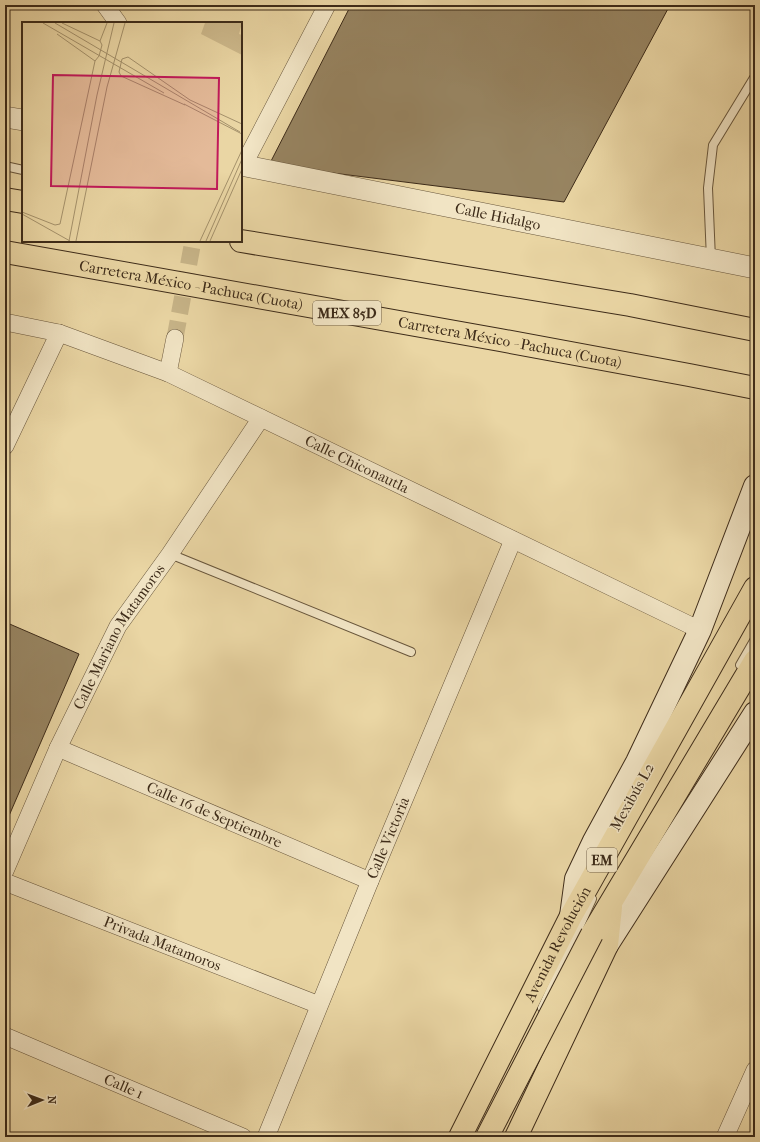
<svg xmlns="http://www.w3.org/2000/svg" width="760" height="1142" font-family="'IM FELL French Canon',serif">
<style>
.building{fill:#978461;stroke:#3d2b19}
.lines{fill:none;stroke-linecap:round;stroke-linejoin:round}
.minor-tunnel{stroke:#c7b488;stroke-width:17;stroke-dasharray:17 8;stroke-linecap:butt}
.service-casing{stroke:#68563c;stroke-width:10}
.minor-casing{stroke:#68563c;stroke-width:18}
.tertiary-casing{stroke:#68563c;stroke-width:22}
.secondary-casing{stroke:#3d2b19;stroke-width:24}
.primary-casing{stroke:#3d2b19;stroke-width:24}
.motorway-casing{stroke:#3d2b19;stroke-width:24}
.service{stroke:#f1e4c4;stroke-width:8}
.minor{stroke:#f1e4c4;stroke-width:17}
.tertiary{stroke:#f1e4c4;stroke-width:21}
.secondary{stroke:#f1e4c4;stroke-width:22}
.primary{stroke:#ead6a4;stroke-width:22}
.motorway{stroke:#ead6a4;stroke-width:22}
.primary-bridge-casing{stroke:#3d2b19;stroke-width:24;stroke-linecap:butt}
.primary-bridge{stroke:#ead6a4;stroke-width:22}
.labels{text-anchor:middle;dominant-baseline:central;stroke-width:3;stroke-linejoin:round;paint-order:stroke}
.shield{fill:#f1e4c4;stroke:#73624c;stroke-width:1}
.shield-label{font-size:14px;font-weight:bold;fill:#3d2b19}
.street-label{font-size:15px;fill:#3d2b19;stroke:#f1e4c4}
.inset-road{fill:none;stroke:#a5926c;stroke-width:1}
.view{fill:#c2185b;fill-opacity:0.15;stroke:#c2185b;stroke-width:2}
.inset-edge{fill:none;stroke:#3d2b19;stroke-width:2}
</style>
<rect width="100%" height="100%" fill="#ead6a4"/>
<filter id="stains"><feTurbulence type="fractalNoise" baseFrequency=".005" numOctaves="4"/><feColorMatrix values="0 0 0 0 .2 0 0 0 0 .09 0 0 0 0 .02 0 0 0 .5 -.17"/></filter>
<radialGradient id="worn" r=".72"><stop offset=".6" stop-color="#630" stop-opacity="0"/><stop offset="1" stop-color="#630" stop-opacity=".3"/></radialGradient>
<g class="building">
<path d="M351,5H670L564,202L269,165Z"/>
<path d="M5,622L79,654L5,825Z"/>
</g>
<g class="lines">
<path class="minor-tunnel" d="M175,338L193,241"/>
<defs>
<g id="service">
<path d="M5,166L23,170"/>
<path d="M711,259L708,188L713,145L755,76"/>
<path d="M170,554L411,652"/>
<path d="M740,665L755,639"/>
<path d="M542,1008L592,899"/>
</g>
<g id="minor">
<path d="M105,5L118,23"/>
<path d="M243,166L327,5"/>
<path id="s1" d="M5,322L59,333L168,373L700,630"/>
<path d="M168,373L175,338"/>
<path d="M5,446L59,333"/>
<path id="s2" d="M58,748L370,881"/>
<path id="s3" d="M5,871L58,748L118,626L170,554L261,418"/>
<path id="s4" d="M5,882L319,1005"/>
<path id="s5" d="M5,1036L243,1137"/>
<path id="s6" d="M266,1137L370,881L513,540"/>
<path d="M725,1137L755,1070"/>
</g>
<g id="tertiary">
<path d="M5,117L23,120"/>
<path id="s7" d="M241,165L755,268"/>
</g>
<g id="secondary">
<path d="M571,916L576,879L594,841L637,762L700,630L755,486"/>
<path d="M607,945L755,713"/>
</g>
<g id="primary">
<path d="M592,934L755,661"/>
<path id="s8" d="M460,1137L571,916L755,588"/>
<path d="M516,1137L607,945L611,907"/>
</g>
<g id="motorway">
<path d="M5,199L23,202"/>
<path d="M241,241L630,305L755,330"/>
<path id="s9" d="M5,252L500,340L689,375L755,388"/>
</g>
</defs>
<use href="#service" class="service-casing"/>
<use href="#minor" class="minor-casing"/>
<use href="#tertiary" class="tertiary-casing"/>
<use href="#secondary" class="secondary-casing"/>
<use href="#primary" class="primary-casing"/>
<use href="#motorway" class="motorway-casing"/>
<use href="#service" class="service"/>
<use href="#minor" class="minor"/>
<use href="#tertiary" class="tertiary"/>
<use href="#secondary" class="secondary"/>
<use href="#primary" class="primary"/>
<use href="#motorway" class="motorway"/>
<defs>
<path id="primary-bridge" d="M487,1137L592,934"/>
</defs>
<use href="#primary-bridge" class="primary-bridge-casing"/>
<use href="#primary-bridge" class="primary-bridge"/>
</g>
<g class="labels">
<g class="shield">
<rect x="313" y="301" width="68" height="24" rx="3"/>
<rect x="587" y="848" width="30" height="24" rx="3"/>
</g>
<g class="shield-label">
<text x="347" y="313">MEX 85D</text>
<text x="602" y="860">EM</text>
</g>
<g class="street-label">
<text stroke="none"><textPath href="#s7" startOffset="262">Calle Hidalgo</textPath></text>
<text stroke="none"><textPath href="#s9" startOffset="189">Carretera México - Pachuca (Cuota)</textPath></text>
<text stroke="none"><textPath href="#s9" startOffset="513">Carretera México - Pachuca (Cuota)</textPath></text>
<text stroke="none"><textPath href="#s1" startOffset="381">Calle Chiconautla</textPath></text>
<text stroke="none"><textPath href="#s3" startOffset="261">Calle Mariano Matamoros</textPath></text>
<text transform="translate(632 797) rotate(-61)">Mexibús L2</text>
<text stroke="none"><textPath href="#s2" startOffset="170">Calle 16 de Septiembre</textPath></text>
<text stroke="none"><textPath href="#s6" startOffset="323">Calle Victoria</textPath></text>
<text stroke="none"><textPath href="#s4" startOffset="169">Privada Matamoros</textPath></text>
<text stroke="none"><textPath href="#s8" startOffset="216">Avenida Revolución</textPath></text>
<text stroke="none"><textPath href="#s5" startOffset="129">Calle 1</textPath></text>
</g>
</g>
<g transform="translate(22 22)">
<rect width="220" height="220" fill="#ead6a4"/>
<path d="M183,1H220L217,12L220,13V33L179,12Z" fill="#cdb98c"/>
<path class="inset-road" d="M21,1L142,71M33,1L218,110M35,12L73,39L77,34L80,23L78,19L40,1M78,19L85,1M162,82L220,112M163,83L99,54L97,50L100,37L106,35L168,78L220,102M0,190L33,203L38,202L73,39M0,192L48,219M47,219L75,73L92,1M54,219L85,65L103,1M178,219L220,128M184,219L220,137M188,219L220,147"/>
<path class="view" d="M31,53L197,56L195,167L29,164Z"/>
<rect width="220" height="220" class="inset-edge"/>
</g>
<rect width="760" height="1142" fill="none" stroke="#ead6a4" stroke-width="20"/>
<rect x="6" y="6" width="748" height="1130" fill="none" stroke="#3d2b19" stroke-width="2"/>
<rect x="10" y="10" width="740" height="1122" fill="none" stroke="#3d2b19"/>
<g transform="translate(42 1100) rotate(89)" stroke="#f1e4c4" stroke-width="3" paint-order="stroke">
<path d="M0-3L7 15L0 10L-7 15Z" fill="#3d2b19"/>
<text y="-6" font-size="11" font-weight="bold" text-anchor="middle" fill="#3d2b19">N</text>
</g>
<rect width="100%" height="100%" filter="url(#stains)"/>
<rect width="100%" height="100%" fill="url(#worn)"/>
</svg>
